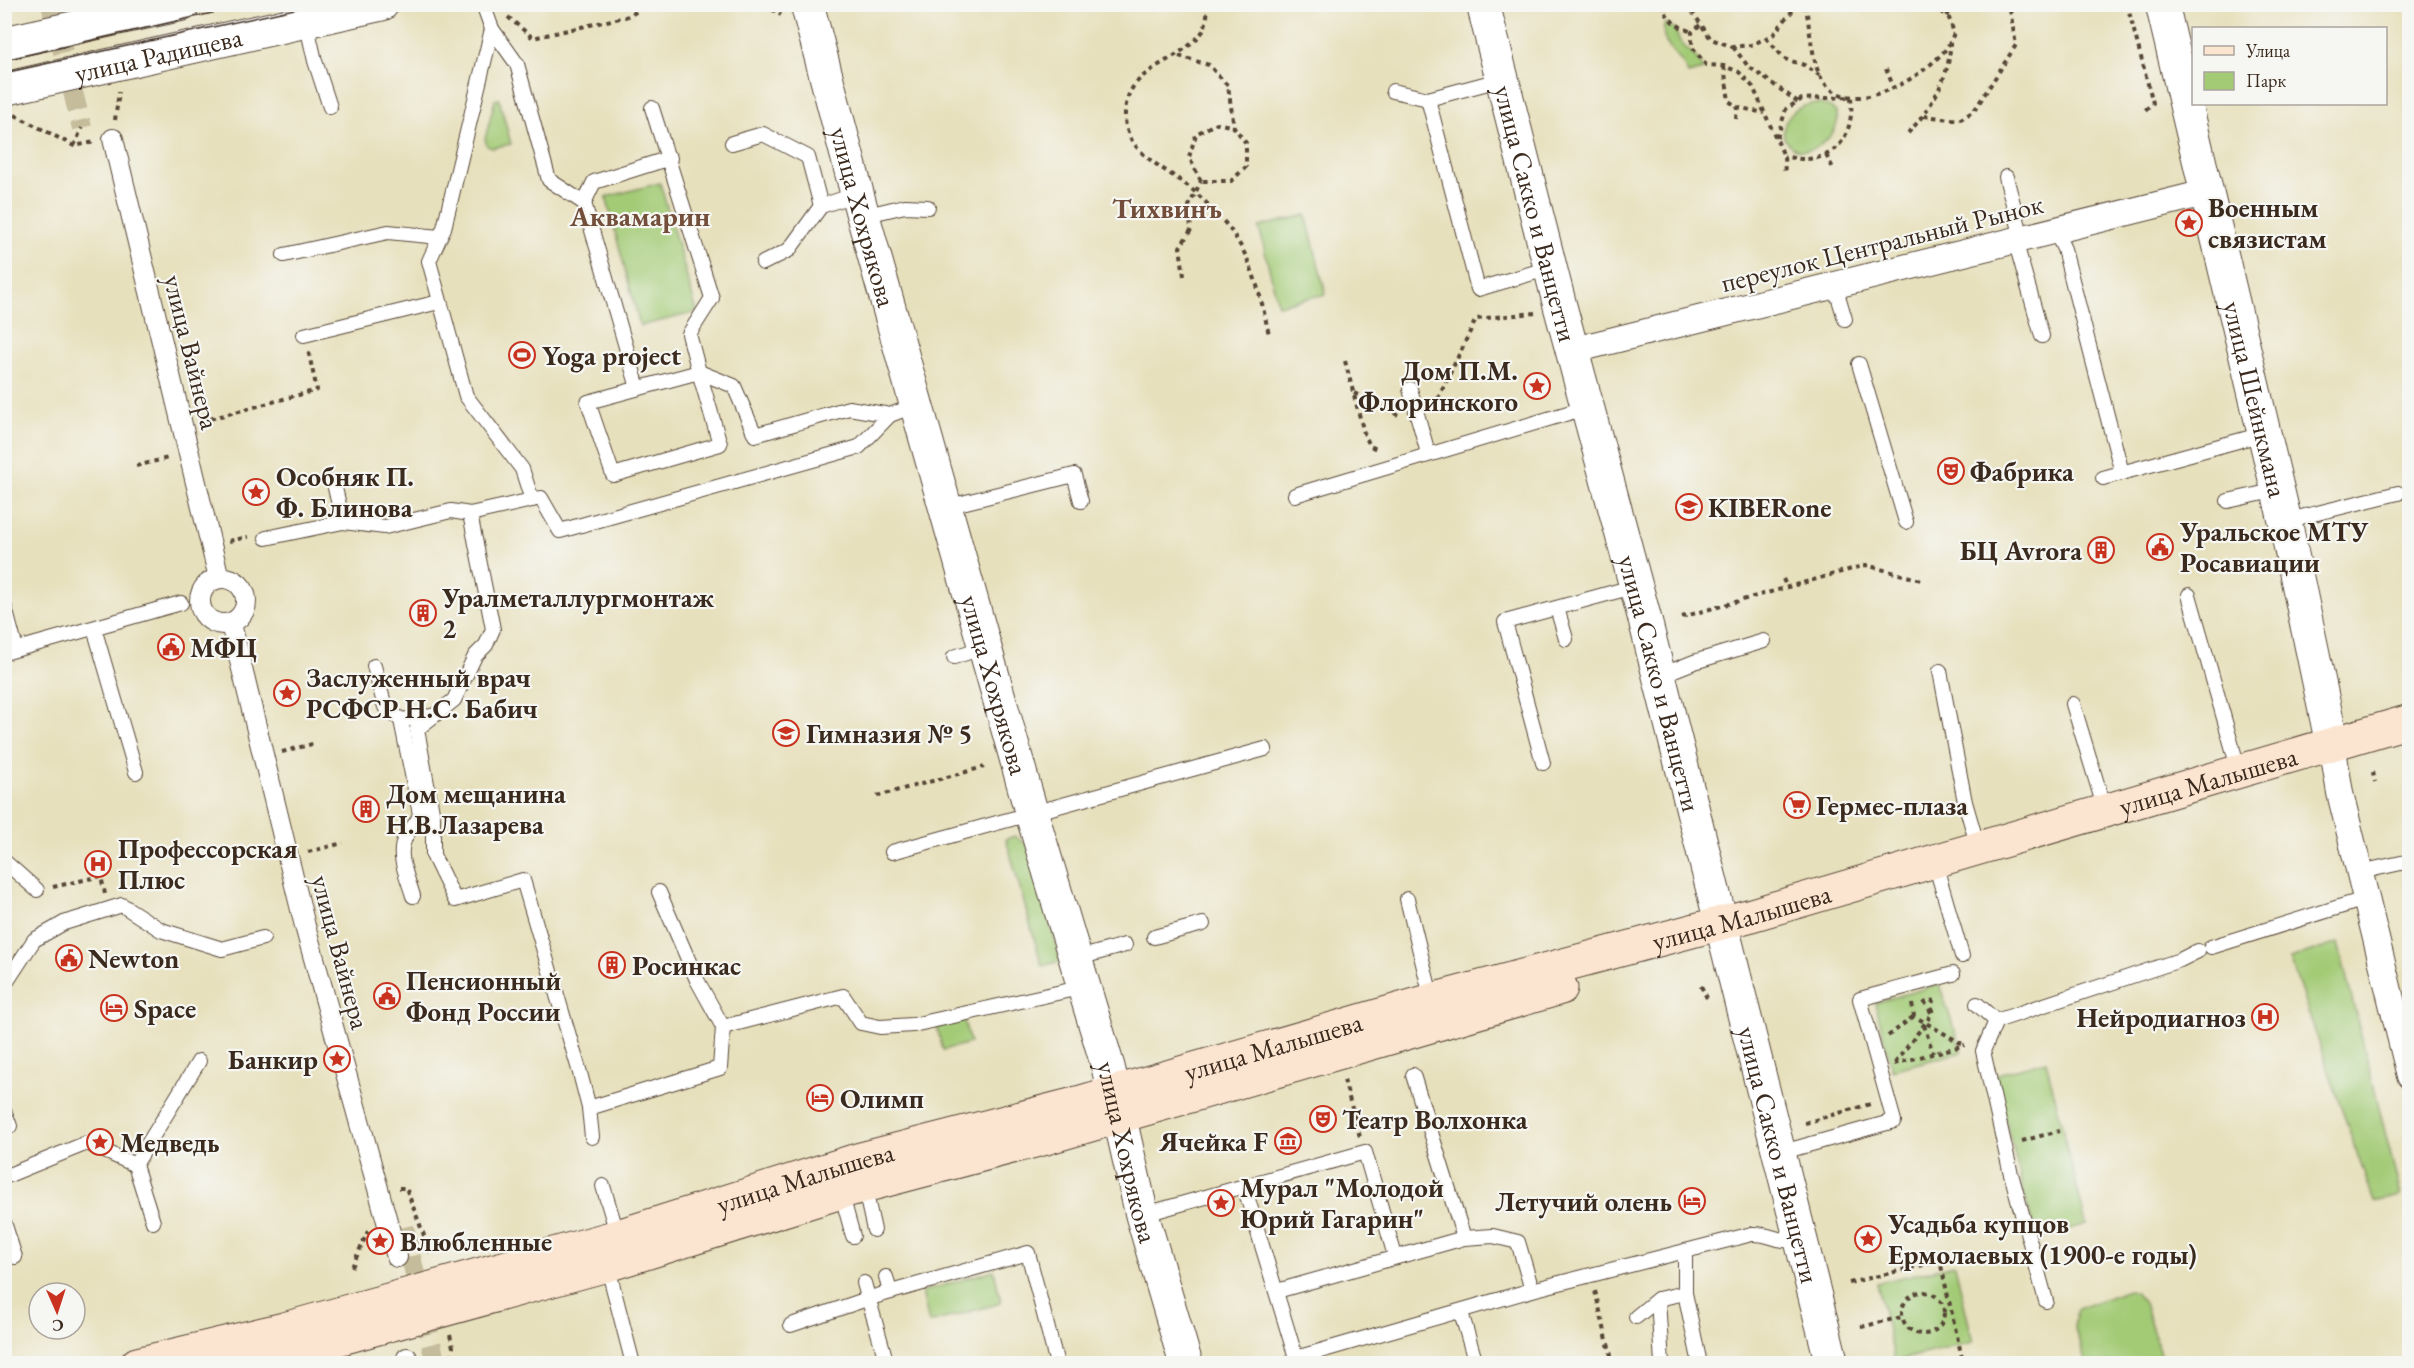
<svg xmlns="http://www.w3.org/2000/svg" width="2414" height="1368" font-family="'EB Garamond',serif">
<style>
.green{fill:#a3cb76;stroke:#6f7a4a;stroke-width:1.5}
.lines{fill:none;stroke-linecap:round;stroke-linejoin:round}
.pedestrian-tunnel{stroke:#c5bc9c;stroke-width:20;stroke-dasharray:20 10;stroke-linecap:butt}
.service-casing{stroke:#554536;stroke-width:16}
.pedestrian-casing{stroke:#554536;stroke-width:22}
.minor-casing{stroke:#554536;stroke-width:28}
.tertiary-casing{stroke:#554536;stroke-width:35}
.secondary-casing{stroke:#554536;stroke-width:35}
.path{stroke:#554536;stroke-width:4;stroke-dasharray:4.5 4.5;stroke-linecap:butt}
.service{stroke:#fff;stroke-width:14}
.pedestrian{stroke:#fff;stroke-width:20}
.minor{stroke:#fff;stroke-width:26}
.tertiary{stroke:#fff;stroke-width:33}
.secondary{stroke:#fce5d0;stroke-width:33}
.tram{stroke:#3b2a1e;stroke-width:1.5}
.labels{text-anchor:middle;dominant-baseline:central;stroke-width:4.5;stroke-linejoin:round;paint-order:stroke}
.street-label{font-size:27px;fill:#3b2a1e;stroke:#f6f6f2}
.poi-label{font-size:27px;font-weight:bold;fill:#3b2a1e;stroke:#f6f6f2;text-anchor:start}
.neighbourhood-label{font-size:28px;font-weight:bold;fill:#724e3b;stroke:#f6f6f2}
</style>
<rect width="100%" height="100%" fill="#f6f6f2"/>
<filter id="ink" filterUnits="userSpaceOnUse"><feTurbulence type="fractalNoise" baseFrequency=".0167" numOctaves="2"/><feDisplacementMap in="SourceGraphic" scale="12" xChannelSelector="R" yChannelSelector="G"/><feConvolveMatrix kernelMatrix="1 2 1 2 8 2 1 2 1" color-interpolation-filters="sRGB"/></filter>
<filter id="wash" filterUnits="userSpaceOnUse"><feTurbulence type="fractalNoise" baseFrequency=".008" numOctaves="4" result="noise"/><feDisplacementMap in="SourceGraphic" scale="24" xChannelSelector="R" yChannelSelector="G"/><feGaussianBlur stdDeviation="1.35" result="paint"/><feColorMatrix in="noise" values="0 0 0 0 0 0 0 0 0 0 0 0 0 0 0 0 0 1.4 0 .05"/><feComposite in="paint" operator="in"/></filter>
<g filter="url(#wash)">
<rect width="100%" height="100%" fill="#e7e0bc"/>
<g class="green">
<path d="M1665,23L1675,29C1682,54 1696,49 1703,70L1688,74C1682,54 1657,47 1665,23Z"/>
<path d="M499,99L511,144L492,148L487,146L485,139L495,100Z"/>
<path d="M1811,104C1873,101 1810,180 1784,138C1781,119 1793,108 1811,104Z"/>
<path d="M660,183L697,312L640,326L606,197Z"/>
<path d="M1306,215L1326,294L1278,305L1259,227Z"/>
<path d="M1015,836L1027,845L1061,961L1042,966L1006,839Z"/>
<path d="M2338,943L2401,1196L2374,1202L2290,959Z"/>
<path d="M1939,984L1962,1052L1892,1070L1875,1003Z"/>
<path d="M964,1020L970,1043L943,1050L937,1027Z"/>
<path d="M2046,1061L2086,1224L2036,1239L1994,1075Z"/>
<path d="M1955,1265L1973,1342L1895,1361L1877,1283Z"/>
<path d="M994,1270L1001,1303L929,1323L922,1292Z"/>
<path d="M2128,1290L2135,1292L2144,1303L2163,1363H2086L2074,1327L2077,1309Z"/>
</g>
</g>
<g filter="url(#ink)">
<g class="lines">
<g class="pedestrian-tunnel">
<path d="M51,4L82,128"/>
<path d="M404,1227L435,1360"/>
</g>
<defs>
<g id="service">
<path d="M302,4L315,61L330,107"/>
<path d="M483,4L492,29L444,228L429,261L466,396L522,469L532,500L541,498L560,531L859,447L890,415"/>
<path d="M492,29L517,64L549,180L584,203L638,388"/>
<path d="M1503,79L1428,99L1478,289L1550,268"/>
<path d="M1393,91L1428,99"/>
<path d="M652,108L712,298L689,334L699,372L734,386L755,435L849,408L890,415L916,405"/>
<path d="M732,143L763,134L808,157L821,206L857,194"/>
<path d="M2006,177L2022,238"/>
<path d="M584,203L594,182L670,158"/>
<path d="M863,216L905,206L928,207"/>
<path d="M2055,230L2064,249L2122,473"/>
<path d="M2015,240L2042,336"/>
<path d="M284,255L388,232L439,237"/>
<path d="M763,263L789,250L821,206"/>
<path d="M1835,286L1845,319"/>
<path d="M304,335L439,302"/>
<path d="M1859,364L1906,522"/>
<path d="M699,372L720,444L613,475L588,402Z"/>
<path d="M1410,389L1428,453"/>
<path d="M2103,478L2263,434"/>
<path d="M335,488L343,522L385,527L451,511L470,514L532,500"/>
<path d="M1295,495L1588,407"/>
<path d="M2228,501L2277,490"/>
<path d="M946,507L1074,475L1081,501"/>
<path d="M470,514L493,629L486,645L475,656L454,700L417,729L433,817V855L455,900L523,880L580,1073L589,1108L592,1137"/>
<path d="M2285,521L2398,493"/>
<path d="M266,538L343,522"/>
<path d="M2189,595L2239,771"/>
<path d="M4,604L16,649"/>
<path d="M1557,608L1566,639"/>
<path d="M94,628L136,772"/>
<path d="M4,653L181,603"/>
<path d="M954,657L985,647"/>
<path d="M374,666L385,707L401,720"/>
<path d="M1940,671L1965,802L1978,847"/>
<path d="M1659,676L1694,662L1764,641"/>
<path d="M2073,704L2105,810"/>
<path d="M1543,763L1505,622L1636,586"/>
<path d="M892,852L1265,749"/>
<path d="M1934,860L1962,956"/>
<path d="M4,861L37,890"/>
<path d="M2360,872L2410,861"/>
<path d="M659,892L697,980L723,1027"/>
<path d="M413,896C408,878 396,856 405,838C409,828 417,826 420,814L401,720L432,716"/>
<path d="M1407,899L1432,1000"/>
<path d="M1154,937L1203,924"/>
<path d="M2211,947L2368,898"/>
<path d="M1075,959L1125,945"/>
<path d="M4,986L34,940L64,923L122,905L161,930L222,949L263,938"/>
<path d="M1977,1004L1996,1021L1983,1051L2010,1170L2046,1301"/>
<path d="M1996,1021L2180,960L2198,951"/>
<path d="M1413,1075L1464,1238"/>
<path d="M589,1108L720,1068L723,1027L843,996L861,1023L880,1027L913,1025L1084,987"/>
<path d="M4,1111L10,1126L4,1129"/>
<path d="M1779,1153L1894,1121L1860,999L1953,974"/>
<path d="M135,1165L153,1222"/>
<path d="M4,1177L87,1143L135,1165L199,1061"/>
<path d="M864,1185L874,1230"/>
<path d="M603,1186L618,1236"/>
<path d="M1244,1186L1296,1358L1291,1364"/>
<path d="M841,1192L853,1236"/>
<path d="M1142,1215L1365,1152L1395,1256"/>
<path d="M4,1222L15,1257"/>
<path d="M1685,1251V1293L1700,1364"/>
<path d="M607,1264L633,1364"/>
<path d="M886,1277L890,1292"/>
<path d="M864,1283L887,1364"/>
<path d="M1277,1291L1464,1238L1493,1236L1518,1242L1532,1290"/>
<path d="M1658,1299L1662,1364"/>
<path d="M1461,1312L1476,1364"/>
<path d="M1636,1317L1658,1299L1685,1293"/>
<path d="M791,1325L870,1298L1028,1253L1057,1364"/>
<path d="M1296,1358L1532,1290L1752,1234C1775,1233 1775,1245 1800,1238"/>
</g>
<g id="pedestrian">
<path d="M113,139L219,578"/>
<circle cx="223" cy="601" r="23"/>
<path d="M231,624L305,926L397,1257"/>
<path d="M407,1358L409,1364"/>
</g>
<g id="minor">
<path d="M1574,350L2205,193"/>
<path d="M2332,744L2340,793L2410,1076"/>
</g>
<g id="tertiary">
<path id="s1" d="M807,4L863,216L1031,811L1108,1067L1142,1215L1186,1364"/>
<path id="s2" d="M1483,4L1560,306L1644,616L1832,1364"/>
<path id="s3" d="M2162,4L2285,521L2332,744"/>
<path d="M4,43L183,4"/>
<path id="s4" d="M4,89L382,4"/>
</g>
<g id="secondary">
<path id="s5" d="M137,1364L284,1329L618,1236L857,1160L1067,1106L1432,1000L1748,916L2410,721"/>
<path d="M247,1364L607,1265L841,1192L1046,1138L1561,988"/>
</g>
</defs>
<use href="#service" class="service-casing"/>
<use href="#pedestrian" class="pedestrian-casing"/>
<use href="#minor" class="minor-casing"/>
<use href="#tertiary" class="tertiary-casing"/>
<use href="#secondary" class="secondary-casing"/>
<g class="path">
<path d="M764,4L781,15"/>
<path d="M1209,4C1207,12 1207,24 1203,31C1182,61 1136,66 1127,100C1114,152 1165,165 1195,192C1207,203 1222,218 1232,232C1254,264 1261,298 1269,335"/>
<path d="M1662,4C1668,21 1676,26 1692,32"/>
<path d="M1687,4L1711,39L1733,47L1751,45L1773,35L1797,5L1806,8C1809,24 1813,63 1820,76C1846,124 1922,79 1946,49C1949,45 1952,38 1954,33L1949,18L1931,4"/>
<path d="M2127,4L2153,103L2145,110"/>
<path d="M9,15L11,4"/>
<path d="M1947,16L1954,4"/>
<path d="M508,17L533,38L629,16L649,4"/>
<path d="M1700,25L1692,32V47L1706,65L1724,66L1739,72L1753,87L1784,156L1785,175"/>
<path d="M1766,38L1785,59L1804,65L1819,75"/>
<path d="M1733,47L1748,66L1798,102"/>
<path d="M1179,56L1209,65L1228,86L1234,127L1246,143V167L1231,181H1201"/>
<path d="M1724,66L1729,101L1737,107L1764,113"/>
<path d="M1886,69L1894,88"/>
<path d="M15,115L74,146L95,142"/>
<path d="M1924,116L1959,120L1974,111L2016,45L2009,4"/>
<path d="M1736,119L1737,107"/>
<path d="M115,120L119,92"/>
<path d="M1908,133C1930,110 1951,76 1950,43"/>
<path d="M1777,138L1786,109L1802,99L1851,97C1855,143 1829,168 1784,156"/>
<path d="M74,146L82,128"/>
<path d="M1826,155L1833,168"/>
<path d="M1201,181L1189,157L1196,134L1217,123L1234,127"/>
<path d="M1184,276L1180,247L1191,230L1189,206L1201,181"/>
<path d="M1345,361L1364,433L1370,446L1379,450"/>
<path d="M1354,393L1398,415"/>
<path d="M1434,407L1476,319L1535,313"/>
<path d="M202,421L317,390L308,350"/>
<path d="M136,466L168,458"/>
<path d="M229,541L248,537"/>
<path d="M1783,579L1787,587"/>
<path d="M1682,617L1866,565L1921,580"/>
<path d="M282,752L316,743"/>
<path d="M2373,772L2375,782"/>
<path d="M877,796L984,767"/>
<path d="M308,852L343,843"/>
<path d="M53,887L101,876L105,894"/>
<path d="M1701,986L1707,998"/>
<path d="M1912,1004L1914,1016L1964,1045"/>
<path d="M1932,1012L1933,996"/>
<path d="M1924,1025L1933,1053"/>
<path d="M1888,1036L1914,1016"/>
<path d="M1895,1063L1932,1014L1924,1001"/>
<path d="M1894,1064L1965,1045"/>
<path d="M1344,1080L1360,1137"/>
<path d="M1805,1123L1870,1104"/>
<path d="M2022,1141L2059,1131"/>
<path d="M399,1188H406L431,1254"/>
<path d="M352,1267L368,1231"/>
<path d="M1849,1283L1940,1261L1962,1358"/>
<path d="M1595,1291L1613,1364"/>
<circle cx="1923" cy="1313" r="21"/>
<path d="M1861,1327L1902,1317"/>
<path d="M450,1335L453,1347L450,1364"/>
<path d="M435,1360L436,1364"/>
</g>
<use href="#service" class="service"/>
<use href="#pedestrian" class="pedestrian"/>
<use href="#minor" class="minor"/>
<use href="#tertiary" class="tertiary"/>
<use href="#secondary" class="secondary"/>
<g class="tram">
<path d="M4,60L252,4"/>
<path d="M4,73L317,4"/>
</g>
</g>
</g>
<defs>
<symbol id="sight-ring" viewBox="-11 -11 22 22"><circle r="9.5" fill="#f6f6f2" stroke="#c8321e" stroke-width="1.5"/><path d="M0-6L1.8-2.2L6-1.7L2.9 1.2L3.7 5.4L0 3.3L-3.7 5.4L-2.9 1.2L-6-1.7L-1.8-2.2Z" fill="#c8321e"/></symbol>
<symbol id="stadium-ring" viewBox="-11 -11 22 22"><circle r="9.5" fill="#f6f6f2" stroke="#c8321e" stroke-width="1.5"/><path d="M0-5a6.5 5 0 1 0 0 10a6.5 5 0 1 0 0-10ZM-3.5-1.8h7v3.6h-7Z" fill="#c8321e"/></symbol>
<symbol id="theatre-ring" viewBox="-11 -11 22 22"><circle r="9.5" fill="#f6f6f2" stroke="#c8321e" stroke-width="1.5"/><path d="M-5-5.5Q0-4 5-5.5V0Q5 5 0 6Q-5 5-5 0ZM-3.3-2.5H-1v1.5H-3.3ZM1-2.5H3.3v1.5H1ZM-2.8 1Q0 5.5 2.8 1Z" fill="#c8321e"/></symbol>
<symbol id="school-ring" viewBox="-11 -11 22 22"><circle r="9.5" fill="#f6f6f2" stroke="#c8321e" stroke-width="1.5"/><path d="M0-5L7-2L0 1L-7-2ZM-4 1L0 2.5L4 1V4Q0 6-4 4Z" fill="#c8321e"/></symbol>
<symbol id="civic-ring" viewBox="-11 -11 22 22"><circle r="9.5" fill="#f6f6f2" stroke="#c8321e" stroke-width="1.5"/><path d="M-.6-6.5H3V-4.5H.6V-3L4-1V1h2V6H-6V1h2V-1L-.6-3ZM-1.2 2.5V6h2.4V2.5Z" fill="#c8321e"/></symbol>
<symbol id="building-ring" viewBox="-11 -11 22 22"><circle r="9.5" fill="#f6f6f2" stroke="#c8321e" stroke-width="1.5"/><path d="M-4-6H4V6H1V3H-1V6H-4ZM-2.5-4.3h1.7v1.8h-1.7ZM.8-4.3h1.7v1.8H.8ZM-2.5-1h1.7V.8h-1.7ZM.8-1h1.7V.8H.8Z" fill="#c8321e"/></symbol>
<symbol id="supermarket-ring" viewBox="-11 -11 22 22"><circle r="9.5" fill="#f6f6f2" stroke="#c8321e" stroke-width="1.5"/><path d="M-6-5.5h2.5l.6 2H6L4.5 2H-2.5L-4.4-4H-6ZM-1.5 3.2a1.3 1.3 0 1 0 .1 0ZM3 3.2a1.3 1.3 0 1 0 .1 0Z" fill="#c8321e"/></symbol>
<symbol id="hospital-ring" viewBox="-11 -11 22 22"><circle r="9.5" fill="#f6f6f2" stroke="#c8321e" stroke-width="1.5"/><path d="M-5-5h3v3.5h4V-5h3V5h-3V1.5h-4V5h-3Z" fill="#c8321e"/></symbol>
<symbol id="hotel-ring" viewBox="-11 -11 22 22"><circle r="9.5" fill="#f6f6f2" stroke="#c8321e" stroke-width="1.5"/><path d="M-6-4.5h1.5V1H6V5H4.5V3h-9V5H-6ZM-4 0a1.8 1.8 0 1 1 3.6 0ZM.5 0V-2.5h3Q6-2.5 6 0Z" fill="#c8321e"/></symbol>
<symbol id="museum-ring" viewBox="-11 -11 22 22"><circle r="9.5" fill="#f6f6f2" stroke="#c8321e" stroke-width="1.5"/><path d="M0-6L6-3V-2H-6V-3ZM-5-1h2V3h-2ZM-1-1h2V3h-2ZM3-1h2V3H3ZM-6 4H6V6H-6Z" fill="#c8321e"/></symbol>
</defs>
<g fill-rule="evenodd">
<use href="#sight-ring" x="2174" y="208" width="30" height="30"/>
<use href="#stadium-ring" x="507" y="340" width="30" height="30"/>
<use href="#sight-ring" x="1522" y="371" width="30" height="30"/>
<use href="#theatre-ring" x="1936" y="456" width="30" height="30"/>
<use href="#sight-ring" x="241" y="477" width="30" height="30"/>
<use href="#school-ring" x="1674" y="492" width="30" height="30"/>
<use href="#civic-ring" x="2145" y="532" width="30" height="30"/>
<use href="#building-ring" x="2086" y="535" width="30" height="30"/>
<use href="#building-ring" x="408" y="598" width="30" height="30"/>
<use href="#civic-ring" x="156" y="632" width="30" height="30"/>
<use href="#sight-ring" x="272" y="678" width="30" height="30"/>
<use href="#school-ring" x="771" y="718" width="30" height="30"/>
<use href="#supermarket-ring" x="1782" y="790" width="30" height="30"/>
<use href="#building-ring" x="351" y="794" width="30" height="30"/>
<use href="#hospital-ring" x="83" y="849" width="30" height="30"/>
<use href="#civic-ring" x="54" y="943" width="30" height="30"/>
<use href="#building-ring" x="597" y="950" width="30" height="30"/>
<use href="#civic-ring" x="372" y="981" width="30" height="30"/>
<use href="#hotel-ring" x="99" y="993" width="30" height="30"/>
<use href="#hospital-ring" x="2250" y="1002" width="30" height="30"/>
<use href="#sight-ring" x="322" y="1044" width="30" height="30"/>
<use href="#hotel-ring" x="805" y="1083" width="30" height="30"/>
<use href="#theatre-ring" x="1308" y="1104" width="30" height="30"/>
<use href="#museum-ring" x="1273" y="1126" width="30" height="30"/>
<use href="#sight-ring" x="85" y="1127" width="30" height="30"/>
<use href="#hotel-ring" x="1677" y="1186" width="30" height="30"/>
<use href="#sight-ring" x="1206" y="1188" width="30" height="30"/>
<use href="#sight-ring" x="1853" y="1224" width="30" height="30"/>
<use href="#sight-ring" x="365" y="1226" width="30" height="30"/>
</g>
<g class="labels">
<g class="street-label">
<text stroke="none"><textPath href="#s4" startOffset="158">улица Радищева</textPath></text>
<text stroke="none"><textPath href="#s2" startOffset="216">улица Сакко и Ванцетти</textPath></text>
<text stroke="none"><textPath href="#s1" startOffset="220">улица Хохрякова</textPath></text>
<text transform="translate(1882 243) rotate(-14)">переулок Центральный Рынок</text>
<text transform="translate(192 352) rotate(76)">улица Вайнера</text>
<text stroke="none"><textPath href="#s3" startOffset="406">улица Шейнкмана</textPath></text>
<text stroke="none"><textPath href="#s2" startOffset="702">улица Сакко и Ванцетти</textPath></text>
<text stroke="none"><textPath href="#s1" startOffset="706">улица Хохрякова</textPath></text>
<text stroke="none"><textPath href="#s5" startOffset="2152">улица Малышева</textPath></text>
<text stroke="none"><textPath href="#s5" startOffset="1666">улица Малышева</textPath></text>
<text transform="translate(341 952) rotate(75)">улица Вайнера</text>
<text stroke="none"><textPath href="#s5" startOffset="1180">улица Малышева</textPath></text>
<text stroke="none"><textPath href="#s1" startOffset="1192">улица Хохрякова</textPath></text>
<text stroke="none"><textPath href="#s2" startOffset="1188">улица Сакко и Ванцетти</textPath></text>
<text stroke="none"><textPath href="#s5" startOffset="694">улица Малышева</textPath></text>
</g>
<g class="poi-label">
<text x="2208" y="207">Военным<tspan x="2208" dy="31">связистам</tspan></text>
<text x="542" y="355">Yoga projeсt</text>
<text x="1518" y="370" text-anchor="end">Дом П.М.<tspan x="1518" dy="31">Флоринского</tspan></text>
<text x="1970" y="471">Фабрика</text>
<text x="276" y="476">Особняк П.<tspan x="276" dy="31">Ф. Блинова</tspan></text>
<text x="1708" y="507">KIBERone</text>
<text x="2180" y="531">Уральское МТУ<tspan x="2180" dy="31">Росавиации</tspan></text>
<text x="2082" y="550" text-anchor="end">БЦ Avrora</text>
<text x="442" y="597">Уралметаллургмонтаж<tspan x="442" dy="31">2</tspan></text>
<text x="190" y="647">МФЦ</text>
<text x="306" y="677">Заслуженный врач<tspan x="306" dy="31">РСФСР Н.С. Бабич</tspan></text>
<text x="806" y="733">Гимназия № 5</text>
<text x="386" y="793">Дом мещанина<tspan x="386" dy="31">Н.В.Лазарева</tspan></text>
<text x="1816" y="805">Гермес-плаза</text>
<text x="118" y="848">Профессорская<tspan x="118" dy="31">Плюс</tspan></text>
<text x="88" y="958">Newton</text>
<text x="632" y="965">Росинкас</text>
<text x="406" y="980">Пенсионный<tspan x="406" dy="31">Фонд России</tspan></text>
<text x="134" y="1008">Space</text>
<text x="2246" y="1017" text-anchor="end">Нейродиагноз</text>
<text x="318" y="1059" text-anchor="end">Банкир</text>
<text x="840" y="1098">Олимп</text>
<text x="1342" y="1119">Театр Волхонка</text>
<text x="1268" y="1141" text-anchor="end">Ячейка F</text>
<text x="120" y="1142">Медведь</text>
<text x="1240" y="1187">Мурал "Молодой<tspan x="1240" dy="31">Юрий Гагарин"</tspan></text>
<text x="1672" y="1201" text-anchor="end">Летучий олень</text>
<text x="1888" y="1223">Усадьба купцов<tspan x="1888" dy="31">Ермолаевых (1900-е годы)</tspan></text>
<text x="400" y="1241">Влюбленные</text>
</g>
<g class="neighbourhood-label">
<text x="1167" y="208">Тихвинъ</text>
<text x="640" y="216">Аквамарин</text>
</g>
</g>
<rect width="2414" height="1368" fill="none" stroke="#f6f6f2" stroke-width="24"/>
<rect x="2192" y="27" width="195" height="78" fill="#f6f6f2" stroke="#aba49d" stroke-width="1.5"/>
<rect x="2204" y="46" width="30" height="9" fill="#fce5d0" stroke="#aba49d" stroke-width="1.5"/>
<text x="2246" y="57" font-size="18" fill="#3b2a1e">Улица</text>
<rect x="2204" y="72" width="30" height="18" fill="#a3cb76" stroke="#aba49d" stroke-width="1.5"/>
<text x="2246" y="87" font-size="18" fill="#3b2a1e">Парк</text>
<g transform="translate(57 1311) rotate(177)"><circle r="28" fill="#f6f6f2" stroke="#aba49d" stroke-width="1.5"/>
<path d="M0-4.5L10 22L0 15L-10 22Z" fill="#c8321e"/>
<text y="-9" font-size="16" font-weight="bold" text-anchor="middle" fill="#3b2a1e">С</text>
</g>
</svg>
